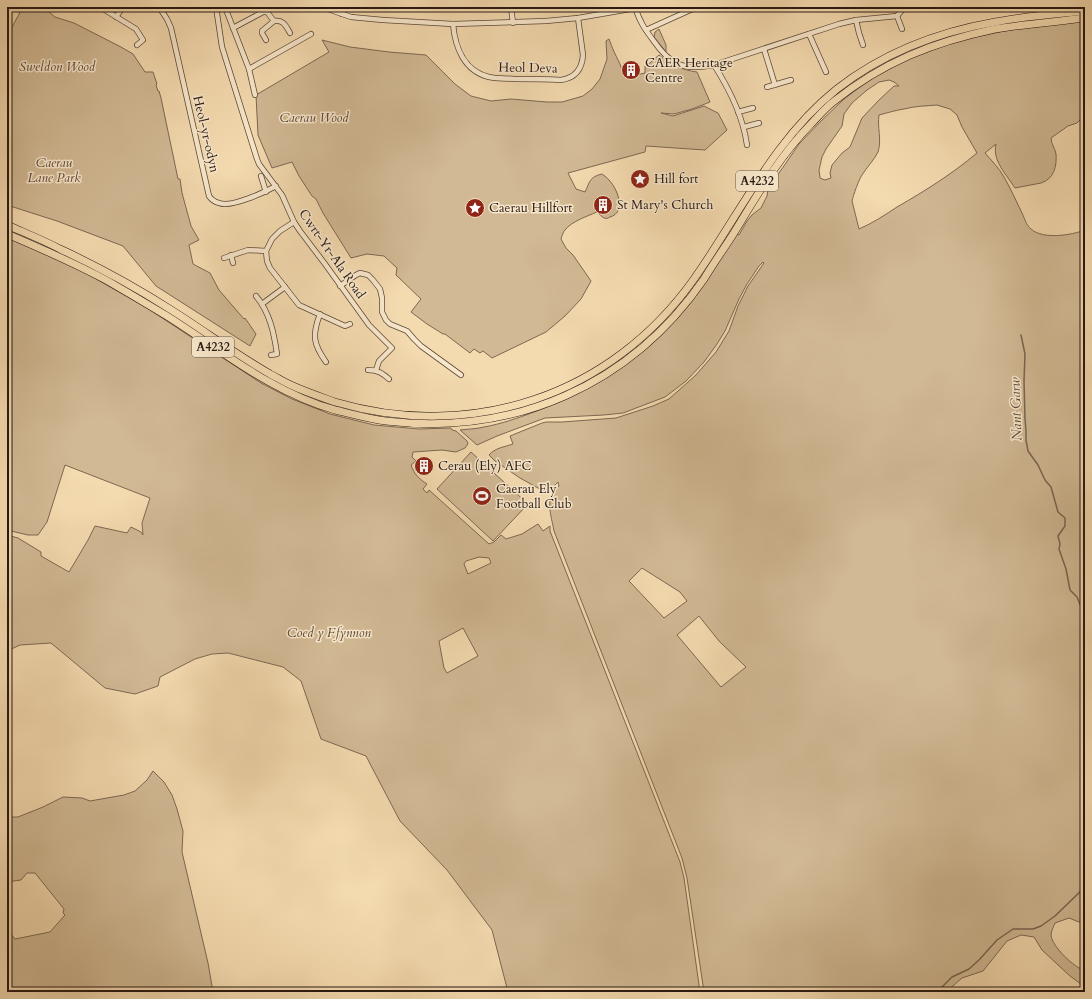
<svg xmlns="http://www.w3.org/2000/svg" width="1092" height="999" font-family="Cardo,serif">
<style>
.green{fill:#d1b994;stroke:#7c6853;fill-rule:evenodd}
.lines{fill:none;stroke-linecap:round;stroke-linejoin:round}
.stream{stroke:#786550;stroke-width:1.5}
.minor-casing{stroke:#5a4839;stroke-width:6}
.primary-casing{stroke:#271812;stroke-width:8}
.minor{stroke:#f8e7cb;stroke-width:4.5}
.primary{stroke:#f4daaf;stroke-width:7}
.labels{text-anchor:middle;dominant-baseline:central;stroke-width:3;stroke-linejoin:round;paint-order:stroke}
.shield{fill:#f8e7cb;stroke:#66564a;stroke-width:1}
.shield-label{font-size:12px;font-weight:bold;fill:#271812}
.poi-label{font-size:13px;fill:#271812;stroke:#f8e7cb;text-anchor:start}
.park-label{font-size:13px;font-style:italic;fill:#5a4839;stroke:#f8e7cb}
.street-label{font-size:13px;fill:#271812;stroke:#f8e7cb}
.water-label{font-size:14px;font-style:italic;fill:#5d4b3c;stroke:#f8e7cb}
</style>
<rect width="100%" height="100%" fill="#f4daaf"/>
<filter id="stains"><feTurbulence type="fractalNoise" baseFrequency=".005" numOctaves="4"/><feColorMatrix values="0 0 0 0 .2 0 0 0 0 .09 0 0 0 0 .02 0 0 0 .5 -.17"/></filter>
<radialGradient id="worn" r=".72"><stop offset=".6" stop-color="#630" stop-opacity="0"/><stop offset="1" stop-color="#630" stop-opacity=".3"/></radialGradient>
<g class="green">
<path d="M23,7H43L55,17L74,23L121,47L133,54L145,72H153L157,84L156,85L158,91H159L161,98L178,179H180L182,193L191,226L199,240L189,245L193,264L210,273L219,290L244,319L245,318L256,334L250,346L156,286L123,246L57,221L7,205V36Z"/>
<path d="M1085,21V117H1083L1077,123L1068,126L1051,138C1051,144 1055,148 1056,154C1057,166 1054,179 1041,183L1015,188C1007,175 992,161 996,144L985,153C991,160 999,168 1004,177C1011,189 1016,201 1022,213C1025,219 1026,225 1031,229C1043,240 1072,235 1085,230V922H1079L1069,918L1055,923C1054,926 1051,931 1051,935C1052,947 1074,967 1085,971V987L1070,976L1042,950L1034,937L1021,935L1007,941L983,971L962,978L946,992H704L687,878L682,858L554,531C551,514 544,498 559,486L558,482L547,493L520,478L495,461L489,455C495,448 504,447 513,444L510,436L542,423L546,422H562L616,418L653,406L669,399L696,375L716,352L729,331L738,306L748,286L764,263L763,262L759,266L747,284L739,299L725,331L717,344L704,362L686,381L665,397L623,413L604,415L545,418L497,436L477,445L460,430C468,429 476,429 484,427C501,424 518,418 534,412C593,391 642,360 683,312C704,288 720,260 736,234L739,235L747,221L752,215L761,208L767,196L768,189L799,144L821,121L844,99L876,75L908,59L956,41L1009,30ZM889,80L894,82L899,86H894L879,100L862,118L850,147L842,153L832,165L830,173L831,178L825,180L820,178L819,170L822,157L826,149L842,126L844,114L852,103L867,90L879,82ZM937,105L950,109L957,115L962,127L977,153C952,174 925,191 897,207C885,215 873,223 859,229L852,201C853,196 859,179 862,175C867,167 874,160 878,152C882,140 877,127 879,115C887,113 896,110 904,109C915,106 926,106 937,105ZM642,568L680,592L687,601L664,618L629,581ZM699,616L719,641L746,667L721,687L677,635Z"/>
<path d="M659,29L666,45V52L654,37L655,32Z"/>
<path d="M609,39C612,48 616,56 620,64C622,69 622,73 625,77L645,73V66L650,63L659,55C671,65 682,70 697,72L710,102L692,109L674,114L661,113L673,116L704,106L718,113L727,130L705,150L690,149L646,146L645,152L568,173L576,189L585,192C590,182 589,177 602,174C610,179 617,189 619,200C621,207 618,215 610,217C608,218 607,219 604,218C602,217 599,214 597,212C588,216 572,221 565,230C563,232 562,236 561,239L566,248L573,255L591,281L581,299L565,316L546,332L492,358L483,351L480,353L474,349L470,353L445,334H443L427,324L411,312L421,299L396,275L397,268L384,256L367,254L351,258L323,213L316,199L312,196L299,176L292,162L272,168L258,135L256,95L329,52L322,40L350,47L389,52L426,55L455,84L471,96L491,101L511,99L547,102H562L583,96L592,89L600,79L607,59L606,41Z"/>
<path d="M7,237L84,272L147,308L261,383L292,399L330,414L374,425L419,429L451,428L452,430L456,431L467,441L468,444L465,448L456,452L442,450L413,452L412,457L416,461L411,465C414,474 419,479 427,484L423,489L427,493L429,490L489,544L494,542L501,535L506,539L522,534L538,524L543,531L550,526V531L680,862L684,878L700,992H508L492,930L447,870L400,821L366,756L321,739L301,681L283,667L228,653L212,654L195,659L160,677L158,686L135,694L105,688L51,643L20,645L7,651V535L18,538L41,552V556L69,572L88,540L95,526L127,533L131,527L141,532L143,535L142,523L150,498L65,465L47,522L38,535H28L7,530ZM479,557L489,558L491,563L468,574L464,564L466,561ZM463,628L478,656L447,673L444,668L439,641Z"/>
<path d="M471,452L528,504L493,541L437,489Z"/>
<path d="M153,771L164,782L172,795L177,809L183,831L182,852L208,963L213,992H7V933L9,932L15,939L50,932L65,915L63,913L64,909L35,873H27L21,880L7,882V817H18L43,807L63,797L82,798L90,801L124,795L135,791L147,780Z"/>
</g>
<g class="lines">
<g class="stream">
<path d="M1021,335L1025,354L1024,381L1025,419L1026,431V440L1028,451L1038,465L1045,480L1051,487L1058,512L1065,518V526L1058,536L1060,544L1059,549L1066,569L1070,590L1077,597L1084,614L1085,631"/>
<path d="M937,992L952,977L969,969L979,960L997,940L1013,929H1033L1041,926L1055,916L1085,887"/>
</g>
<defs>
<g id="minor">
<path d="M103,7L105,10L136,29L143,40L137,45"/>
<path d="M159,7L167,19L171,28L209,196C211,199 215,202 219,203C231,208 265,192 276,186"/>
<path d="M216,7L222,47L257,159L259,164L282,195L294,222L300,231L325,264L369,325L392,348L379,361L376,370"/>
<path d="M225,7L249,69L255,95"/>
<path d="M326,7L328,9L351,17L383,20L453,24L546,21L578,18L636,8"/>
<path d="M511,7L513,23"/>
<path d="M635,7C640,22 644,28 653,40C670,65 684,71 714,65C730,90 743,116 747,145"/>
<path d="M342,14L344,7"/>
<path d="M897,16L902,29"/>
<path d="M116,17L123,7"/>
<path d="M856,20L859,33L863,45"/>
<path d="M274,21C283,19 286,26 290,33"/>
<path d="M453,24C455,47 464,71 489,77C497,79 506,78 514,79C530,79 545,79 561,80C575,78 582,70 583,55L578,18"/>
<path d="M233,28L263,12H267L274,21L262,31V33L266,40"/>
<path d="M646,30L697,7"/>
<path d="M809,34L826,72"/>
<path d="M764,49L775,85"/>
<path d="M714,65L839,24L856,20L897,16L903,9"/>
<path d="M249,69L311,34"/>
<path d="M767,87L791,80"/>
<path d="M738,112L753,108"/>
<path d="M744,127L759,123"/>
<path d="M261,176L266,192"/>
<path d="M294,222L280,231L272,239L266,251L267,261L270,268L299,305L345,326L350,324"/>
<path d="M231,255L233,263"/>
<path d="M224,258L248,250L266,251"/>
<path d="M340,286L356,275L360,273L368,275L373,280L380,289L382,298V312L386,320L390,324L407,331L414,339L421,346L461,375"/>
<path d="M256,296C270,313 274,333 277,354L271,355"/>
<path d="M262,304L285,287"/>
<path d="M320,314C312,335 313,344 326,362"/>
<path d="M368,370C378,370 382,373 389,379"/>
</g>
<g id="primary">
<path d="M7,225C25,233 43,240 60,249C99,267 137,288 173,311C206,332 237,355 270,374C278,378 285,383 293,386C306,392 321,397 335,402C472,442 611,396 694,279C740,214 774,139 837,89C883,53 938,32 995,22C1025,16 1055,14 1085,11"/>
<path d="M7,234C40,248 74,263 106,280C127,292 147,304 167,316C221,350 273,393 335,410C352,414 369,419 386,421C514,436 630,386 704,279C713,264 723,250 732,236C756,197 778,158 810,125C817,118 824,109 833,102C883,62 933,42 995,29C1025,24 1055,22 1085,18"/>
</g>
</defs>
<use href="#minor" class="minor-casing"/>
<use href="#primary" class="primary-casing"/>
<use href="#minor" class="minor"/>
<use href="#primary" class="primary"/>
</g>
<defs>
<symbol id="building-disc" viewBox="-11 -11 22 22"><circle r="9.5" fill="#8f2418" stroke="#f8e7cb"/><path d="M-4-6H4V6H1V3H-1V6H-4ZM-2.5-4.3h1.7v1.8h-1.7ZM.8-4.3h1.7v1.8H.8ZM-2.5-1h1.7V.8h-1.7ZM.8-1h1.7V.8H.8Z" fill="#fff"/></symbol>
<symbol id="sight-disc" viewBox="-11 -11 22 22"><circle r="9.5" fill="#8f2418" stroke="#f8e7cb"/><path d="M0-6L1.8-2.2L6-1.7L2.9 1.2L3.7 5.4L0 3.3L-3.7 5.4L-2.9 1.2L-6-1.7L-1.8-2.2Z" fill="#fff"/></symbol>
<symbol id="stadium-disc" viewBox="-11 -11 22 22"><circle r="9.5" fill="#8f2418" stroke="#f8e7cb"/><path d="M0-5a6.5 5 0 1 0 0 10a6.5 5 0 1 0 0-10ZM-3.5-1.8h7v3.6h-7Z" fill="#fff"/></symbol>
</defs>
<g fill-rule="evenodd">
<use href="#building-disc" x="620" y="59" width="22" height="22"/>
<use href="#sight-disc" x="629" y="168" width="22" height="22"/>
<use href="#building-disc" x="592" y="194" width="22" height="22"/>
<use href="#sight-disc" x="464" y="197" width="22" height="22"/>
<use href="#building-disc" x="413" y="455" width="22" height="22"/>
<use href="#stadium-disc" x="471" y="485" width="22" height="22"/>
</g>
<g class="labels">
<g class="shield">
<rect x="736" y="171" width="42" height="20" rx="3"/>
<rect x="192" y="337" width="42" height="20" rx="3"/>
</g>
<g class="shield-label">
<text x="757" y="181">A4232</text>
<text x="213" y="347">A4232</text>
</g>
<g class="poi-label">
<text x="645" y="63">CAER Heritage<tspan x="645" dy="15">Centre</tspan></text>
<text x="654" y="179">Hill fort</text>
<text x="617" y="205">St Mary's Church</text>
<text x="489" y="208">Caerau Hillfort</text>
<text x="438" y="466">Cerau (Ely) AFC</text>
<text x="496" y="489">Caerau Ely<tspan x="496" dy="15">Football Club</tspan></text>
</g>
<g class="park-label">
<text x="57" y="67">Sweldon Wood</text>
<text x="314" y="118">Caerau Wood</text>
<text x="54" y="163">Caerau<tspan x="54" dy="15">Lane Park</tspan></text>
<text x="329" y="633">Coed y Ffynnon</text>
</g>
<g class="street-label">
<text transform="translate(528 68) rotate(1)">Heol Deva</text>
<text transform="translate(206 134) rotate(77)">Heol-yr-odyn</text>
<text transform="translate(332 254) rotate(55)">Cwrt-Yr-Ala Road</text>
</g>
<g class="water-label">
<text transform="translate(1016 409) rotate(-92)">Nant Garw</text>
</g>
</g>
<rect width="1092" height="999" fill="none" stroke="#f4daaf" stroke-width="24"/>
<rect x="8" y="8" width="1076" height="983" fill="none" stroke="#271812" stroke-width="2"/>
<rect x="12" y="12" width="1068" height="975" fill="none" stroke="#271812"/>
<rect width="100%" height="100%" filter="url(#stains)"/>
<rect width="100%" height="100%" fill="url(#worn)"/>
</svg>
